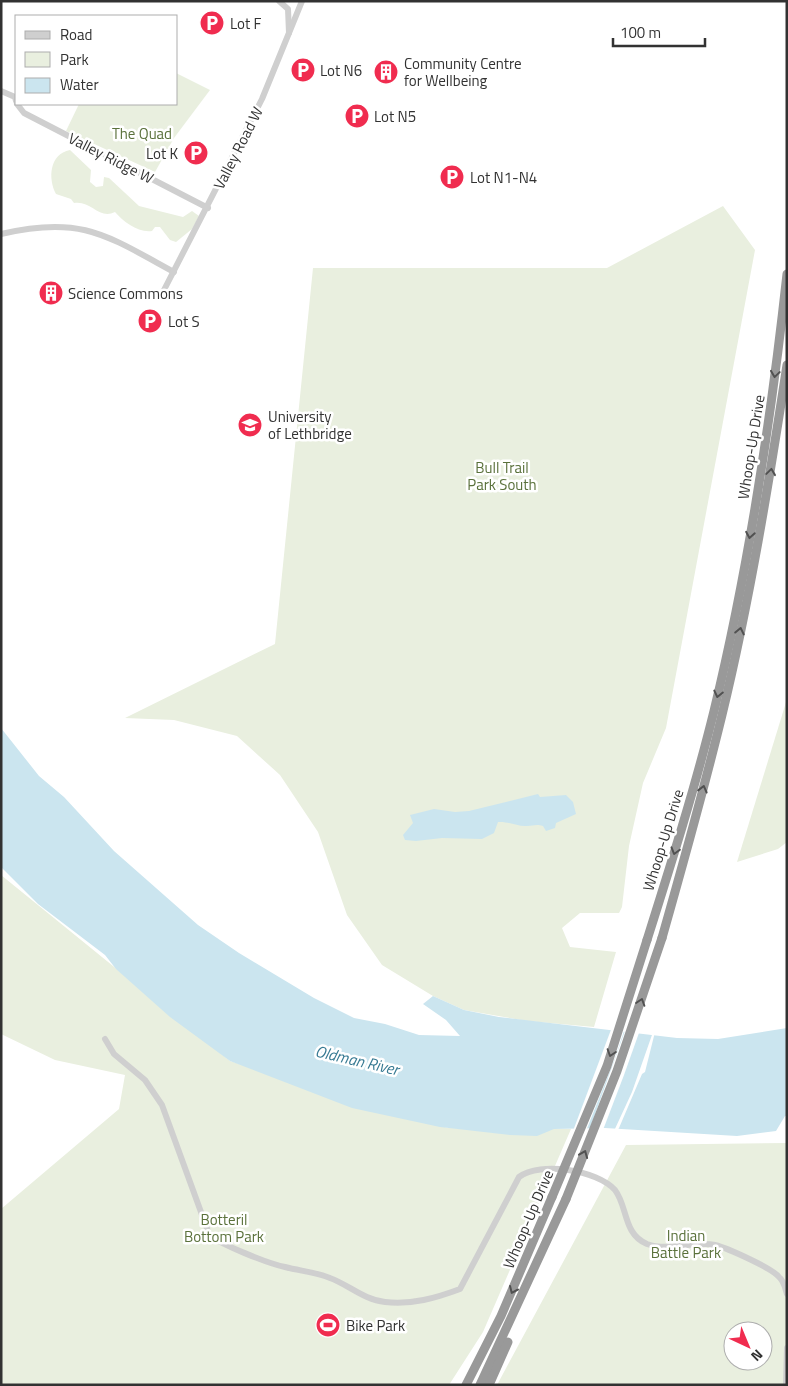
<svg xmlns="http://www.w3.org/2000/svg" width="788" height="1386" font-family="'Titillium Web',sans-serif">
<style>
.green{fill:#e9efdf;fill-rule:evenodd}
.water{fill:#cbe5ef}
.pier{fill:#fff}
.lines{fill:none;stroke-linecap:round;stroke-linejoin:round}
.minor{stroke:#cfcfcf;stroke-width:6}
.highway{stroke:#999;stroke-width:9}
.highway-bridge{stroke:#999;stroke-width:9}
.oneway{stroke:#515151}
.labels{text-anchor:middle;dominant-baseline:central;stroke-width:5;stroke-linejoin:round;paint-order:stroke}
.poi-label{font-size:15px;fill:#323232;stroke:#fff;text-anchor:start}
.park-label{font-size:15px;fill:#5a713b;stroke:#fff}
.street-label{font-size:15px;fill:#323232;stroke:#fff}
.water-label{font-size:16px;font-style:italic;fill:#377a93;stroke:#fff}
</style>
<rect width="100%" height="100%" fill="#fff"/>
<g class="green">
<path d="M176,73L210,90L174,138L155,172L66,131L79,104H176Z"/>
<path d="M70,150L91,170L90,182L96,187L103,186L104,177L109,178L139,206L183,217L192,211L199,216L192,229L176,242L170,240L160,227H155L152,231C138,233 124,222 115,212C99,220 91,200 74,203L71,199L56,194C48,179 49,154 70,150Z"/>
<path d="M723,206L755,250L666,728L643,783L629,846L622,907L619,913H580L562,928L570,947L616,952L594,1027L527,1021L464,1010L433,996L382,965L347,915L318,832L280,775L237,736L174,720L125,718L275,644L313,268H607Z"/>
<path d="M787,699V842L778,849L737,862Z"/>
<path d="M1,875L230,1061L448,1128L571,1129L483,1332L449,1385H1V1209L119,1109L125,1075L55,1060L1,1034Z"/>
<path d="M787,1143V1385H497L626,1145ZM733,1331H763V1361H733Z"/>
</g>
<g class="water">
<path d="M1,728L39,776L64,797L114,851L198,925L239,953L314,998L354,1018L385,1024L419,1035L460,1036L446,1020L423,1004L433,996L464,1010L499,1017L677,1038L718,1039L787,1028V1116H785L776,1131L737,1136L605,1128L554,1129L537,1136L510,1135L440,1127L352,1108L230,1061L170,1017L116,969L105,955L38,904L1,867Z"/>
<path d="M538,794L540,797L566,795L573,802L576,814L556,823L555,828L546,831L543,826C536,824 533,826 527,826C518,827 508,821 498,822L494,833L482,839L442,838L416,841L405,840L403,835L413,823L410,815L434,809L455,812L469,811Z"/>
</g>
<g class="pier">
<path d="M612,1027L625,1028L615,1058L586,1131H573Z"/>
<path d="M626,1028L640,1030L624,1075L603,1130L589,1131Z"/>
<path d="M653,1032H655L645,1072L642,1074L619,1128L617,1131H614L632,1092Z"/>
</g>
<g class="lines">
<g class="minor">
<path d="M279,1L288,9L289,33"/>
<path d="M1,91L15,97L16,101"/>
<path d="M17,104L24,113L208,208"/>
<path d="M1,234C81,215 106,235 174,272"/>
<path d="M164,290L262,99L302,1"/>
<path d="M105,1039L114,1054L145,1080L162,1105L209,1234C218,1244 270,1264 285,1267C300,1271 315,1272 330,1278C349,1285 364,1300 385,1302C412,1305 436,1298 460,1289L519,1177C540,1161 597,1170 615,1190C628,1207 623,1234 647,1244C669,1252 694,1240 715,1245C727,1248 772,1268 779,1277C784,1281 785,1288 787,1294"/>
<path d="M786,1385L787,1348"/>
</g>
<g class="highway">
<path d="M662,938C683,864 704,789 722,715C750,599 769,482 787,365"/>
<path d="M647,940C671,864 695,788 714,711C749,567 771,420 787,274"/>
<path d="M466,1385L501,1316L552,1197"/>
<path d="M480,1385L566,1199"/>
<path d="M489,1385L508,1342"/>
</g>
<g class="highway-bridge">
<path d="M552,1197L607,1066L647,940"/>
<path d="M566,1199L617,1071L662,938"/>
</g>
</g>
<defs><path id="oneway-chevron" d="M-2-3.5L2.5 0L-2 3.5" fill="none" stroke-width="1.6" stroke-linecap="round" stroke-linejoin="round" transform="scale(1.25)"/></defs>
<g class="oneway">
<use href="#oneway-chevron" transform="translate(775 374) rotate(98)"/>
<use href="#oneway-chevron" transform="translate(771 472) rotate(-82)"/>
<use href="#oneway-chevron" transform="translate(750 535) rotate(100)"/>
<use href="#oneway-chevron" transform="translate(740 631) rotate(-78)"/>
<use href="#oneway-chevron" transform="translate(718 694) rotate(103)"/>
<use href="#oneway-chevron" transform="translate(703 789) rotate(-76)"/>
<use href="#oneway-chevron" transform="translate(675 851) rotate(106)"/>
<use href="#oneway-chevron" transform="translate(641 1002) rotate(-72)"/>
<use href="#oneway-chevron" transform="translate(611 1053) rotate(108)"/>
<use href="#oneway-chevron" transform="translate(584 1154) rotate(-68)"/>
<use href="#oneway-chevron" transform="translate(513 1290) rotate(114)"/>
</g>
<defs>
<symbol id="parking-disc" viewBox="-11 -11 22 22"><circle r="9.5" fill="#f02c4f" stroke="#fff"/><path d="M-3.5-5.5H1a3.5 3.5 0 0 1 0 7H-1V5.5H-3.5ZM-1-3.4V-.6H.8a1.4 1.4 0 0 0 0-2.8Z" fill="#fff"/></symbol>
<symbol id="building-disc" viewBox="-11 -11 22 22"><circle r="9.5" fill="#f02c4f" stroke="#fff"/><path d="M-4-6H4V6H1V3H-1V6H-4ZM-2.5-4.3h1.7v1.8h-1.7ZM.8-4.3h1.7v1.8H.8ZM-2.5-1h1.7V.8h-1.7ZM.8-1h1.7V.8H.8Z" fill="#fff"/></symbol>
<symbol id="university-disc" viewBox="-11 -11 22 22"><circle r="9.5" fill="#f02c4f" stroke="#fff"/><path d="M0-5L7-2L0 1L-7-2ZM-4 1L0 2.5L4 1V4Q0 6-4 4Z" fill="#fff"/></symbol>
<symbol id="stadium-disc" viewBox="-11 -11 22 22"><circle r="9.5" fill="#f02c4f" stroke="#fff"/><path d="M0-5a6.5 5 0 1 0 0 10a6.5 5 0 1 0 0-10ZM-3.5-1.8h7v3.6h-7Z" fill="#fff"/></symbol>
</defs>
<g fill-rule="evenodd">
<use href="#parking-disc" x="198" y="9" width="28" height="28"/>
<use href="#parking-disc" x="289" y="56" width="28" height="28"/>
<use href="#building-disc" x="372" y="58" width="28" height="28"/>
<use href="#parking-disc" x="343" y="102" width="28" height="28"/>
<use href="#parking-disc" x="182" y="139" width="28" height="28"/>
<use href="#parking-disc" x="438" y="163" width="28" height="28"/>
<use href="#building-disc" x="37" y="279" width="28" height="28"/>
<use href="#parking-disc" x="136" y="307" width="28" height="28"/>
<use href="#university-disc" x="236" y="411" width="28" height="28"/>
<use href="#stadium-disc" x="314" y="1311" width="28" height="28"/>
</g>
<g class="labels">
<g class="poi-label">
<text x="230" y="23">Lot F</text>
<text x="404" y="63">Community Centre<tspan x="404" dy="17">for Wellbeing</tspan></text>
<text x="320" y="70">Lot N6</text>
<text x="374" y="116">Lot N5</text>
<text x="178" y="153" text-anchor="end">Lot K</text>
<text x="470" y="177">Lot N1-N4</text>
<text x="68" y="293">Science Commons</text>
<text x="168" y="321">Lot S</text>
<text x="268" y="416">University<tspan x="268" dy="17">of Lethbridge</tspan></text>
<text x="346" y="1325">Bike Park</text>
</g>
<g class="park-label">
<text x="142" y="133">The Quad</text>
<text x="502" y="467">Bull Trail<tspan x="502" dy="17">Park South</tspan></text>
<text x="224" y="1219">Botteril<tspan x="224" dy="17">Bottom Park</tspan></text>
<text x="686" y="1235">Indian<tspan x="686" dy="17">Battle Park</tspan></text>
</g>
<g class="street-label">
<text transform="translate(238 148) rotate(-63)">Valley Road W</text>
<text transform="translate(111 158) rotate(27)">Valley Ridge W</text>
<text transform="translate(751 447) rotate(-81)">Whoop-Up Drive</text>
<text transform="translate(663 840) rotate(-73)">Whoop-Up Drive</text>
<text transform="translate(528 1219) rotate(-67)">Whoop-Up Drive</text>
</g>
<g class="water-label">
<text transform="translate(357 1060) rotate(13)">Oldman River</text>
</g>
</g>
<rect width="788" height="1386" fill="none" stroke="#323232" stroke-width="5"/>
<rect x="15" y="15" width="162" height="90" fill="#ffffff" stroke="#adadad"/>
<rect x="25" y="31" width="25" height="8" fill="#cfcfcf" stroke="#adadad"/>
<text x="60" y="40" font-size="15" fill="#323232">Road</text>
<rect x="25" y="52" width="25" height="15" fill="#e9efdf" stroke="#adadad"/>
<text x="60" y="65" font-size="15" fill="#323232">Park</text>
<rect x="25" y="78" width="25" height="15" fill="#cbe5ef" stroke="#adadad"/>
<text x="60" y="90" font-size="15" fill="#323232">Water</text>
<g transform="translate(748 1346) rotate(136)"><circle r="24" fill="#ffffff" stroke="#adadad"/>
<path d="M0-4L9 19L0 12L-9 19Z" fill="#f02c4f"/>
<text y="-8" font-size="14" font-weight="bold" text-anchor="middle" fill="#323232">N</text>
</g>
<path d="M613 38v8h92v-8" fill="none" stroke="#323232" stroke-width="2.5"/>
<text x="620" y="38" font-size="15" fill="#323232" stroke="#ffffff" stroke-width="4" paint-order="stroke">100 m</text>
</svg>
